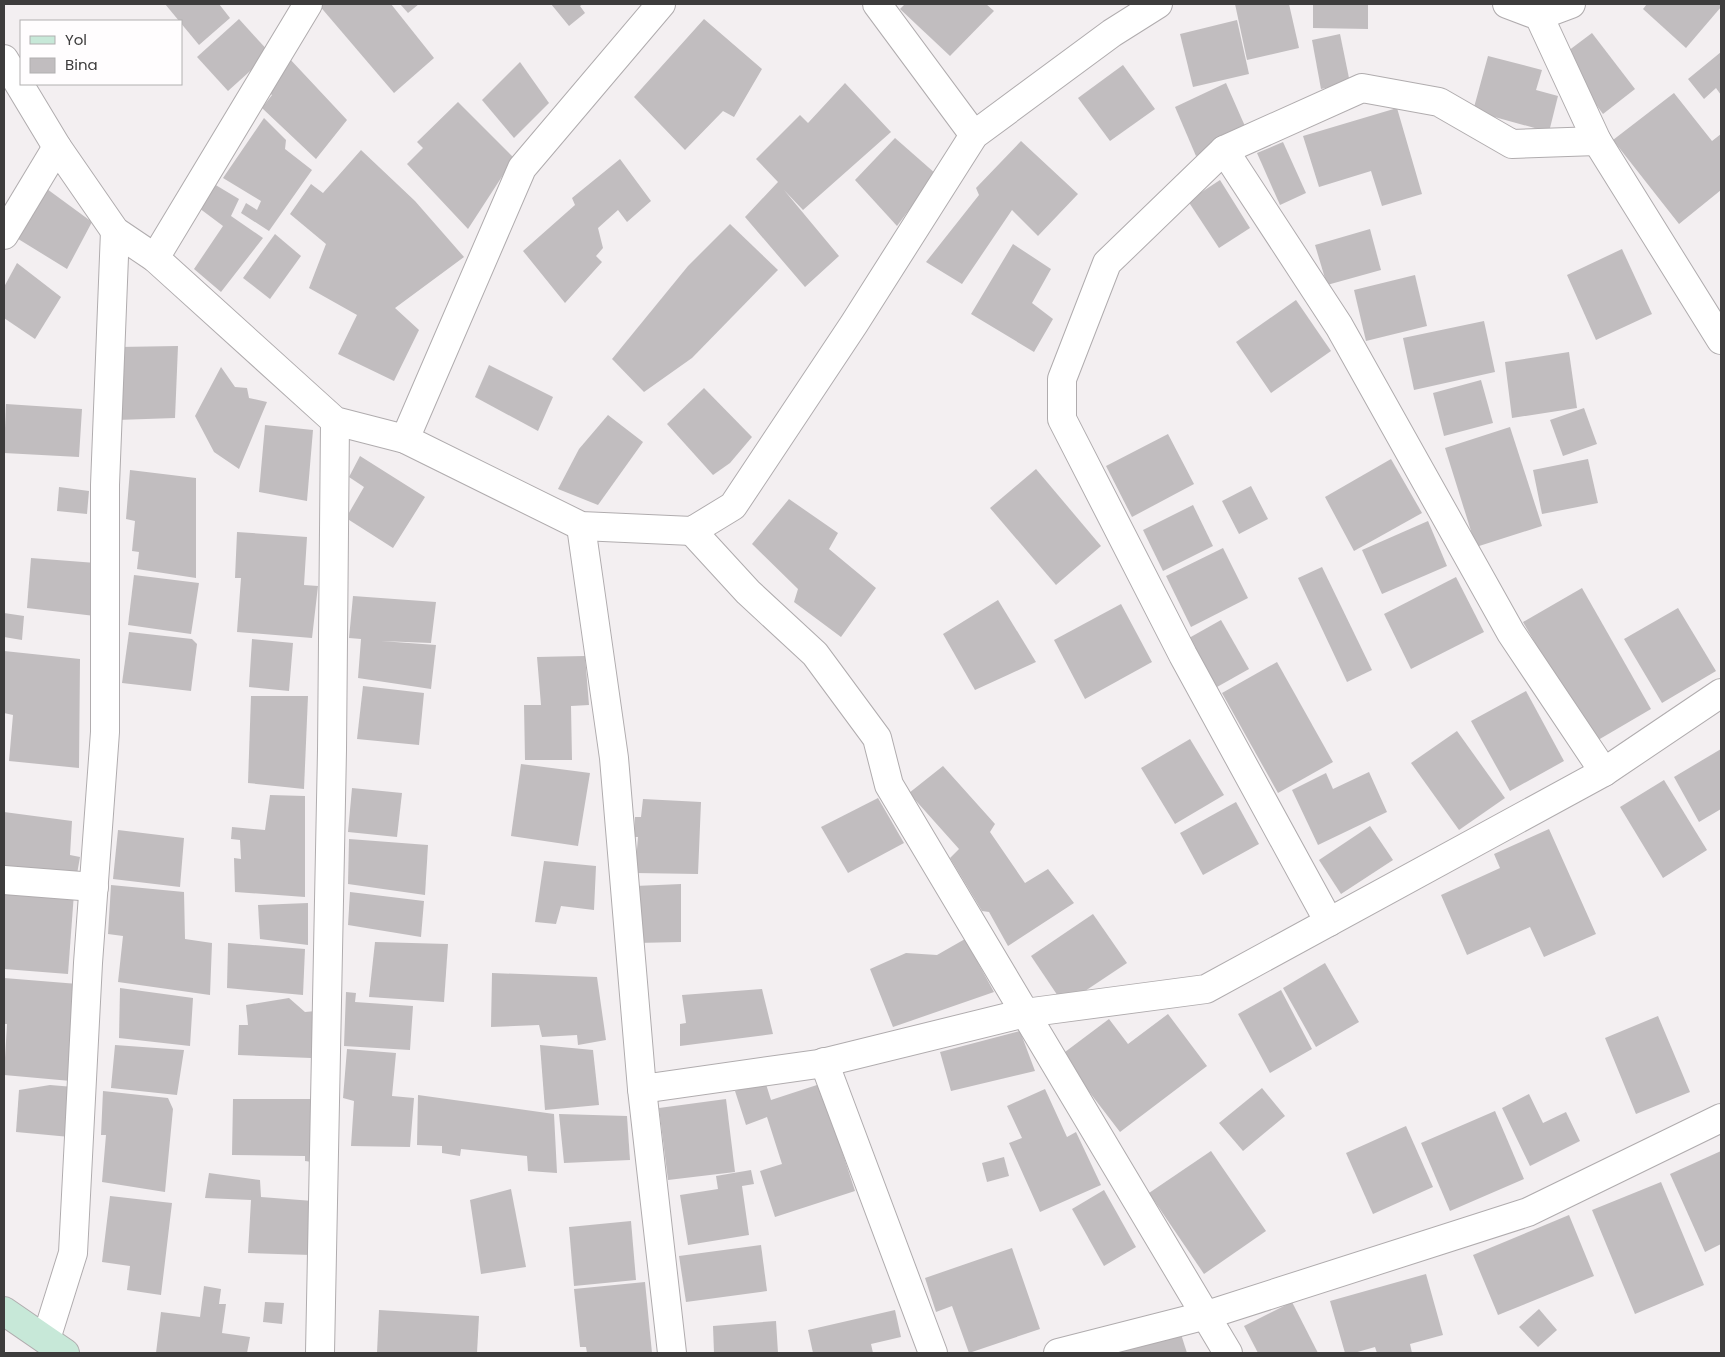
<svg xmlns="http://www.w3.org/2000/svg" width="1725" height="1357" font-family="Poppins,sans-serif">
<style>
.building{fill:#c1bdbf}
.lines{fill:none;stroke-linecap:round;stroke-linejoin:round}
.street-casing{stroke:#b0acae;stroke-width:30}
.secondary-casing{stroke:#b0acae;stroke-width:30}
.street{stroke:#fff;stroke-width:28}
.secondary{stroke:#c7e8d8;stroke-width:28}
</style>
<rect width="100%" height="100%" fill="#f3eff1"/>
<g class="building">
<path d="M165,4H219L230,18L199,45Z"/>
<path d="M318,4H391L434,58L394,93Z"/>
<path d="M400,4H419L408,13Z"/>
<path d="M551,4H583L580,6L585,13L569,26Z"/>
<path d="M905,4H986L994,11L950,56L900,9Z"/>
<path d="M1235,4H1289L1299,48L1247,60Z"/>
<path d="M1313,4H1368V29L1313,28Z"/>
<path d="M1647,4H1721V7L1686,48L1643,9Z"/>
<path d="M239,19L270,53L228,91L197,57Z"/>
<path d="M704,19L762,69L734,117L723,111L685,150L634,97Z"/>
<path d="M1237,20L1249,74L1193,87L1180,34Z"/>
<path d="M1592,33L1635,89L1603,114L1560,57Z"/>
<path d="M1340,34L1350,83L1321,89L1312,40Z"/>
<path d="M1721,52V95L1716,88L1704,99L1688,79Z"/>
<path d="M1488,56L1542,70L1536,90L1558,96L1549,132L1473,111Z"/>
<path d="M288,57L347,120L316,159L262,108L272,95L266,90Z"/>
<path d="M520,62L549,103L514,138L482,100Z"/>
<path d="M1123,65L1155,109L1110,141L1078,98Z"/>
<path d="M845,83L891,132L803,210L784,190L839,256L805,287L745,217L778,182L756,159L800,115L808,123Z"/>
<path d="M1226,83L1248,133L1196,156L1175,107Z"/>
<path d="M1674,93L1712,141L1721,134V190L1679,224L1613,140Z"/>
<path d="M458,102L514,158L468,229L407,164L423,148L417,142Z"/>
<path d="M1397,108L1422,194L1382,206L1371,171L1319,187L1303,136Z"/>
<path d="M264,118L286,140L285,149L312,170L269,231L241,213L246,203L257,210L261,201L223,178Z"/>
<path d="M895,138L936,174L897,226L855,180Z"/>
<path d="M1021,141L1078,194L1038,236L1012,210L962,284L926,262L979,195L976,188Z"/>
<path d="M1283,142L1306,193L1280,205L1257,153Z"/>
<path d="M361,150L415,201L464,257L395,308L419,330L394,381L338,354L357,315L309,288L326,244L290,214L311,184L323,193Z"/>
<path d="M620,159L651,201L627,222L618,210L598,228L603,248L596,256L602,262L565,303L523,251L575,205L572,198Z"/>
<path d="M1220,180L1250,228L1219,248L1188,201Z"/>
<path d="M214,184L239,199L231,216L263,238L221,292L194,269L223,226L199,208Z"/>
<path d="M47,189L92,222L67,269L15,237Z"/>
<path d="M730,224L778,270L692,358L644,392L612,359L688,266Z"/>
<path d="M1370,229L1381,270L1327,285L1315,245Z"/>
<path d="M275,234L301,256L270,299L243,278Z"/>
<path d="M1013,244L1051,269L1032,303L1053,319L1034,352L971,314Z"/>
<path d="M1622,249L1652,314L1596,340L1567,275Z"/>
<path d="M17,263L61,297L35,339L4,318V287Z"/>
<path d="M1415,275L1427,326L1366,341L1354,290Z"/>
<path d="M1296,300L1331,351L1271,393L1236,342Z"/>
<path d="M1484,321L1495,372L1414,390L1403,338Z"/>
<path d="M178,346L175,418L117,420L118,347Z"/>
<path d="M1569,352L1577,408L1512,418L1505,362Z"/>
<path d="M489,365L553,397L538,431L475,397Z"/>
<path d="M221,367L235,387L247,388L249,398L267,402L239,469L214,452L195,416Z"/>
<path d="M1481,380L1493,423L1444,436L1433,393Z"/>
<path d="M704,388L752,437L730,463L713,475L667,424Z"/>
<path d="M6,404L82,409L79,457L4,453Z"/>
<path d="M1584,408L1597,444L1563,456L1550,420Z"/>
<path d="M608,415L643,442L598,505L558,489L579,449Z"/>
<path d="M265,425L313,430L307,501L259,492Z"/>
<path d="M1510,427L1542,526L1476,547L1445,448Z"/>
<path d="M1168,434L1194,484L1132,517L1106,466Z"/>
<path d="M360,456L425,497L393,548L346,518L364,487L349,477Z"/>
<path d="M1391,459L1422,513L1354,551L1325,497Z"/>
<path d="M1588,459L1598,503L1542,514L1533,470Z"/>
<path d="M1036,469L1101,546L1056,585L990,508Z"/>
<path d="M130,470L196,478V578L137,569L139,552L132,551L135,521L126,519Z"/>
<path d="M1251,486L1268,519L1239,534L1222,501Z"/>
<path d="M59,487L89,491L87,514L57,511Z"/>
<path d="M789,499L838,533L829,549L876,588L841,637L794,602L798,589L752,544Z"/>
<path d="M1193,505L1213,546L1163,571L1143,530Z"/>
<path d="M1428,521L1447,566L1382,594L1362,550Z"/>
<path d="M237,532L307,537L304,585L318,586L312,638L237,632L241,578H235Z"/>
<path d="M1223,548L1248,598L1191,627L1166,576Z"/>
<path d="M31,558L96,563L95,616L27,608Z"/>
<path d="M1322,567L1372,670L1347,682L1298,578Z"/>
<path d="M134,575L199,583L191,634L128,625Z"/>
<path d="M1456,577L1484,632L1411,669L1384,614Z"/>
<path d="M1582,588L1651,709L1593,743L1523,622Z"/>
<path d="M353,596L436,602L431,643L381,641L436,645L431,689L358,678L361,639L349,638Z"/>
<path d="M998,600L1036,662L975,690L943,634Z"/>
<path d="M1121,604L1152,662L1085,699L1054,640Z"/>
<path d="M1678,608L1716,671L1662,703L1624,639Z"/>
<path d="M4,613L24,616L22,640L4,637Z"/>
<path d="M1221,620L1249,669L1217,687L1189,638Z"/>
<path d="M129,632L192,639L197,644L191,691L122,683Z"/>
<path d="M252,639L293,643L289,691L249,687Z"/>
<path d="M4,651L80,659L79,768L9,761L13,715L4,713Z"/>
<path d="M585,656L589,705L571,706L572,760H525L524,705H541L537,657Z"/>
<path d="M1277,662L1333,762L1278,793L1222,693Z"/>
<path d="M363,686L424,693L419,745L357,739Z"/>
<path d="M1526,691L1564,761L1510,791L1471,721Z"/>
<path d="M251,696H308L304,789L248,783Z"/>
<path d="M1457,731L1505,798L1459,830L1411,763Z"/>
<path d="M1190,739L1224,795L1175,824L1141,768Z"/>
<path d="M1721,749V809L1699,822L1674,777Z"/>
<path d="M521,764L590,773L578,846L511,836Z"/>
<path d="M943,766L995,824L990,832L1025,883L1048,869L1074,903L1008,946L989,912L982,911L950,858L959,849L909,793Z"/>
<path d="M1369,772L1387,812L1318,845L1292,790L1326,773L1333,789Z"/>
<path d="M1664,780L1707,850L1663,878L1620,807Z"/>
<path d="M352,788L402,793L397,837L348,832Z"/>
<path d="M270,795L305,796V897L235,892L234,858L241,859L240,840L231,839L232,827L265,830Z"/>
<path d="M878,798L904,843L848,873L821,827Z"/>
<path d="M643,799L701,802L698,874L635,873L638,837H634L635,817H641Z"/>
<path d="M1236,802L1259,844L1203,875L1180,833Z"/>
<path d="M4,812L72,821L70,855L80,857L77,874L4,866Z"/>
<path d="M1370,826L1393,860L1341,894L1319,860Z"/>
<path d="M1549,829L1596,934L1544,957L1530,927L1467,955L1441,895L1500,868L1494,854Z"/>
<path d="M118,830L184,838L180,887L113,879Z"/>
<path d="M349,839L428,845L425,895L348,884Z"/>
<path d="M544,861L596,866L594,910L561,906L556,924L535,922Z"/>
<path d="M681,884V942L636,943L635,886Z"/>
<path d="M111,885L184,892L185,939L212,943L210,995L118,982L123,936L108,934Z"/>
<path d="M4,887L74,893L68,974L4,969Z"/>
<path d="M350,892L424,901L421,937L348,925Z"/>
<path d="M308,903V945L260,939L258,905Z"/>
<path d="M1093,914L1127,963L1064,1005L1031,956Z"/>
<path d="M965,939L994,992L893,1027L870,969L906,953L937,955Z"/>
<path d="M375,942L448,944L444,1002L369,997Z"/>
<path d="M228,943L305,949L303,995L227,988Z"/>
<path d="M1325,963L1359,1022L1316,1047L1283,988Z"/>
<path d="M492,973L597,977L606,1040L578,1045L577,1035L542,1037L539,1025L491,1027Z"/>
<path d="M4,978L78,984L71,1081L4,1075L7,1024H4Z"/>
<path d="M120,988L193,998L190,1046L119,1038Z"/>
<path d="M762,989L773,1034L680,1046V1024L686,1023L682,995Z"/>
<path d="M1281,990L1312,1049L1270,1073L1238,1014Z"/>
<path d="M346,992L356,993L355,1002L413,1006L410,1050L344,1046Z"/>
<path d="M289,998L305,1012L316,1011L311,1058L238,1055L239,1025H248L246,1005Z"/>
<path d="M1168,1014L1207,1066L1120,1132L1061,1055L1109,1019L1128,1044Z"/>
<path d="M1658,1016L1690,1092L1636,1114L1605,1038Z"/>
<path d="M1020,1031L1035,1071L951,1091L940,1052Z"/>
<path d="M115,1045L184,1050L177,1095L111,1088Z"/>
<path d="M540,1045L593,1050L599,1105L545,1110Z"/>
<path d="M347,1049L396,1053L392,1096L414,1098L410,1147L351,1146L354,1101L343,1098Z"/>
<path d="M765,1081L771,1100L820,1084L855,1191L775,1217L760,1171L782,1164L767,1117L746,1125L735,1091Z"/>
<path d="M50,1085L74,1087L70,1137L16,1132L19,1090Z"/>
<path d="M1262,1088L1285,1116L1243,1151L1219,1123Z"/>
<path d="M1045,1089L1067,1137L1076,1132L1101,1185L1040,1212L1009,1143L1022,1138L1007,1106Z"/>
<path d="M103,1091L168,1098L173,1109L165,1192L102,1182L106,1135H101Z"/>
<path d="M1529,1094L1543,1123L1566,1112L1580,1141L1530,1166L1502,1108Z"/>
<path d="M418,1095L554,1114L557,1173L528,1171L527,1156L461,1149L460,1156L442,1153V1146L417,1145Z"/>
<path d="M233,1099H314L319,1163L305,1161V1156L232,1155Z"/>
<path d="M726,1099L735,1172L668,1180L659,1108Z"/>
<path d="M1495,1111L1524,1179L1450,1211L1421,1143Z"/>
<path d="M559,1114L627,1116L630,1160L564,1163Z"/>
<path d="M1406,1126L1433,1187L1373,1214L1346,1153Z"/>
<path d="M1211,1151L1266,1231L1204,1274L1149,1193Z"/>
<path d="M1721,1151V1244L1705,1252L1670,1174Z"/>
<path d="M1004,1157L1009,1176L987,1182L982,1163Z"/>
<path d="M751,1170L754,1184L742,1186L749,1235L688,1245L680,1195L718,1189L716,1176Z"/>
<path d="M209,1173L260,1180L261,1197L313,1201L311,1255L248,1253L251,1200L205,1198Z"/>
<path d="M1661,1182L1704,1285L1635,1314L1592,1210Z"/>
<path d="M511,1189L526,1267L481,1274L470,1200Z"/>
<path d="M1104,1190L1136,1247L1104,1266L1072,1209Z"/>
<path d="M110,1196L172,1203L161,1295L127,1290L130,1266L102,1262Z"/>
<path d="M1569,1215L1594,1276L1498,1315L1473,1255Z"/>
<path d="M631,1221L636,1280L574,1286L569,1227Z"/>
<path d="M761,1245L767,1291L686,1302L679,1256Z"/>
<path d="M1012,1248L1040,1329L969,1353L952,1306L936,1312L925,1278Z"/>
<path d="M1426,1274L1443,1335L1410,1344L1412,1353H1377L1375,1347L1354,1353H1345L1330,1301Z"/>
<path d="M645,1282L652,1353H587L586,1347H580L574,1289Z"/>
<path d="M204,1286L221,1289L219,1304H226L222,1333L250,1337L247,1353H156L161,1312L200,1317Z"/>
<path d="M265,1302L284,1303L282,1324L263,1322Z"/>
<path d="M1292,1302L1318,1353H1258L1244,1326Z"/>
<path d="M1539,1309L1557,1330L1538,1347L1519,1327Z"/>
<path d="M379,1310L479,1316L477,1353H377Z"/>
<path d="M895,1310L901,1337L871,1344L873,1353H813L808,1330Z"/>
<path d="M776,1321L778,1353H714L713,1326Z"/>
<path d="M1180,1331L1187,1353H1110Z"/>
</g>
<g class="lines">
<defs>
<g id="street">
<path d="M877,4L974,135"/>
<path d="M1507,4L1539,16L1597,141L1721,340"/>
<path d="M1539,16L1571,4"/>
<path d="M4,59L57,147L115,231L155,258L335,421L405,439L581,526L692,531L733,506L854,324L974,135L1112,33L1158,4"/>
<path d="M1224,150L1339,326L1511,633L1604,772"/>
<path d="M4,235L57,147"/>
<path d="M155,258L308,4"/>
<path d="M405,439L522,168L661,4"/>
<path d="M581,526L614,758L642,1089L818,1064L1025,1013L1206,989L1604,772L1721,693"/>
<path d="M692,531L748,592L815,654L877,738L889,785L1228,1353"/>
<path d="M4,880L94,887"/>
<path d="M1329,922L1183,655L1062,419V379L1107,263L1224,150L1362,88L1439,102L1512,144L1597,141"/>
<path d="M824,1062L933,1353"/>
<path d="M642,1089L672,1353"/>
<path d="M46,1339L73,1253L88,963L105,732V485L115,231"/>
<path d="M320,1353L332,750L335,421"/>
<path d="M1058,1353L1207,1315L1528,1212L1721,1118"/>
</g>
<path id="secondary" d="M4,1311L65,1353"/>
</defs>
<use href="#street" class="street-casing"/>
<use href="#secondary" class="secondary-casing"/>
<use href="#street" class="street"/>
<use href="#secondary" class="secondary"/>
</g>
<rect width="1725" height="1357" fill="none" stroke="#3d3c3c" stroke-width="10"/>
<rect x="20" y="20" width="162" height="65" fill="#fffdfe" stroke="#b1b0b0"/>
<rect x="30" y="36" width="25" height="8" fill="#c7e8d8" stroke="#b1b0b0"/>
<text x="65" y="45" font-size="15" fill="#3d3c3c">Yol</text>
<rect x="30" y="58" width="25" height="15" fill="#c1bdbf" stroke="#b1b0b0"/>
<text x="65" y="70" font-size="15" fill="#3d3c3c">Bina</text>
</svg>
